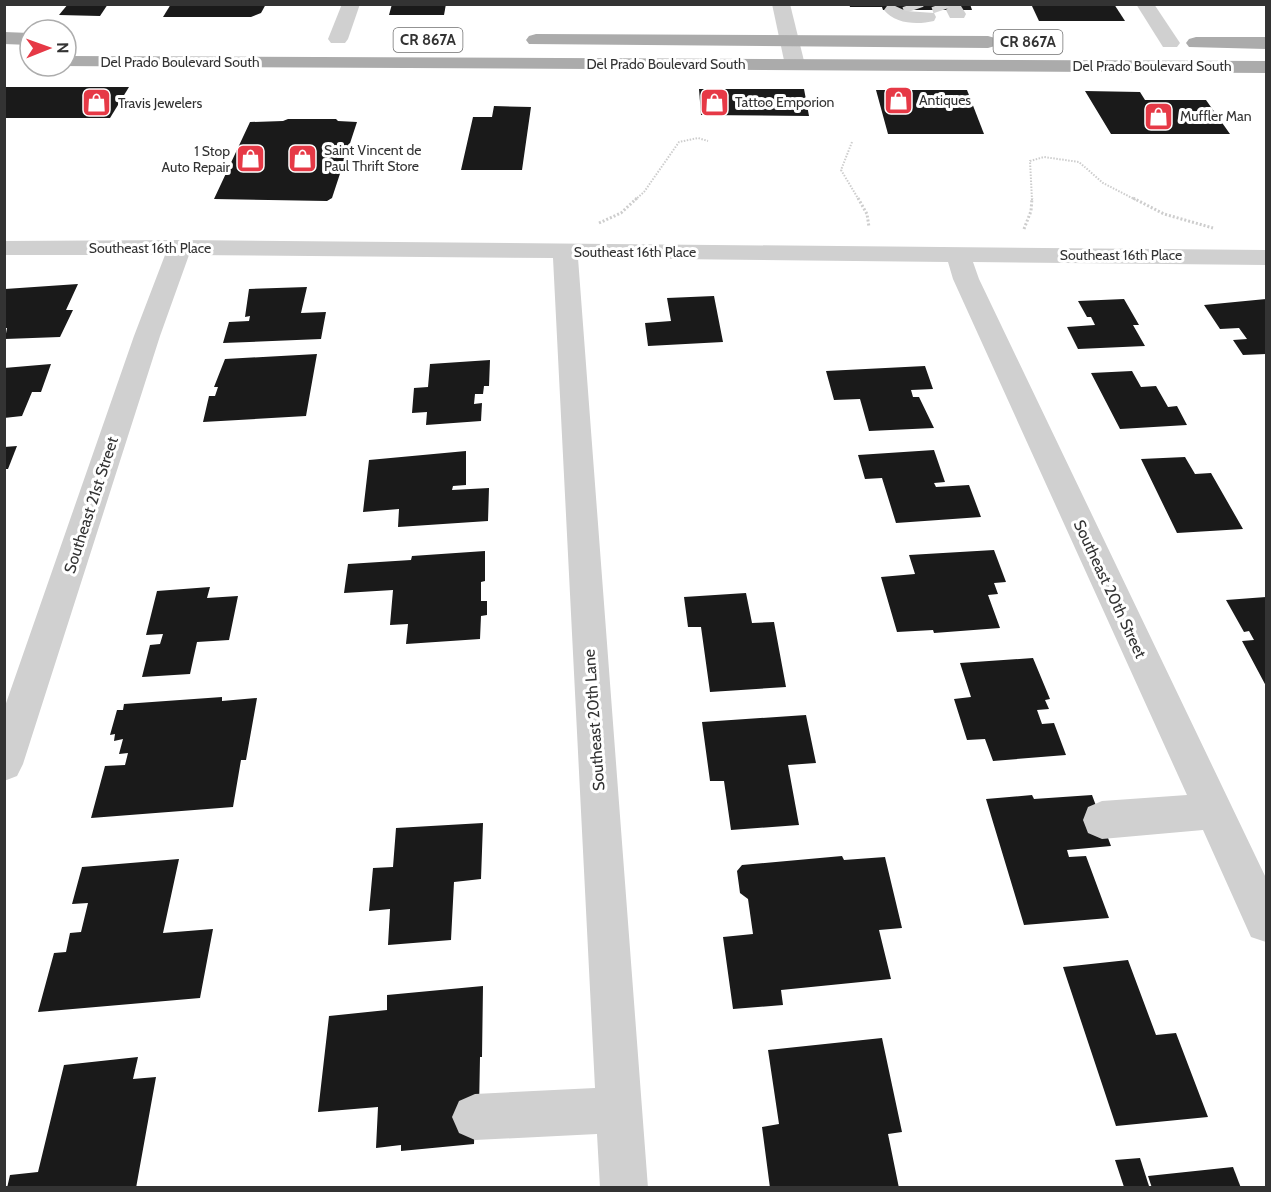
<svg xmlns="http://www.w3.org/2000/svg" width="1271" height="1192" font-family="Cabin,sans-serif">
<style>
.building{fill:#1a1a1a}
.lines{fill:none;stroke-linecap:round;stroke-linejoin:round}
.minor-tunnel{stroke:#d6d6d6;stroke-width:20;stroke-dasharray:20 10;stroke-linecap:butt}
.path-far1{stroke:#cdcdcd;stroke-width:2;stroke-dasharray:1.5 1.5;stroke-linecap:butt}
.path{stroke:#cdcdcd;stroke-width:3;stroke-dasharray:2 2;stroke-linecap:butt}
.minor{fill:#d0d0d0;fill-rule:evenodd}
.major{fill:#ababab;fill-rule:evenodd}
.labels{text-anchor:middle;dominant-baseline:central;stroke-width:6;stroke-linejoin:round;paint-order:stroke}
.far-street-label{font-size:14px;fill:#333;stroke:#fff}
.far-poi-label{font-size:14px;fill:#333;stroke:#fff;text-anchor:start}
.shield{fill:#fff;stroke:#707070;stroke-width:1.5}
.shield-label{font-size:15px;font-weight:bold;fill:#333}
.street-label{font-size:16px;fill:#333;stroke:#fff}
</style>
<rect width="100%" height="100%" fill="#fff"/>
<g class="building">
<path d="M68,4H108L100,16L59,15Z"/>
<path d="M171,4H266L261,13L251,17H163Z"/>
<path d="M392,4H446L444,15H389Z"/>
<path d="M849,4H970L972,10H883L882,7H850Z"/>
<path d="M1031,4H1114L1125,21H1039Z"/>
<path d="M4,87H129L110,118H4Z"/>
<path d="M699,89H804L809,116L701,115Z"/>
<path d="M876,90H967L984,134H888Z"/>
<path d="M1085,91L1140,92L1145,100H1206L1230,134H1111Z"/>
<path d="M494,106L531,107L522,170H461L473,117H492Z"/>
<path d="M288,119H336L338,121L357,122L332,198L327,201L214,199L250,122L283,121Z"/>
<path d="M78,284L66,310H73L60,337L5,339L7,328H5V289Z"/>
<path d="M307,287L301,313L326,312L321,339L223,343L229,322L249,321L250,316L245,317L249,289Z"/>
<path d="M714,296L723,342L648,346L645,323L671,321L667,298Z"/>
<path d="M1124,299L1139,325H1133L1145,346L1078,349L1067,327L1095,325L1091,317H1087L1078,301Z"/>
<path d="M1266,299V354L1243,355L1233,340L1247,339L1239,328L1220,329L1204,305Z"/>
<path d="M317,354L306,416L203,422L209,396H215L218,387H214L225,359Z"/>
<path d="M490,360L489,386H484L483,394H475L474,404L482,403L481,421L426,425L427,412L412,413L414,388L428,387L430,364Z"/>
<path d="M51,364L41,392H32L22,416L4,418V368Z"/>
<path d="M925,366L933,389L911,390L913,397H919L934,428L869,431L860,399L834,400L826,371Z"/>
<path d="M1132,371L1141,387L1156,386L1168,407L1177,406L1187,425L1120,429L1091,373Z"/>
<path d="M17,446L8,469H4V447Z"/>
<path d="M934,450L945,482L934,483L936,487L969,485L981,517L896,523L882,478L865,479L858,455Z"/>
<path d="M466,451V485L453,486L452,490L489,488L488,521L398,527L399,509L363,512L369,460Z"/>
<path d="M1185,457L1195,474L1211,473L1243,529L1177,533L1141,459Z"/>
<path d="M994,550L1006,582L994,583L998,594L988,595L1000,628L934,633L933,630L897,632L881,577L915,574L909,555Z"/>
<path d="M485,551V581L481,582V601H487V615L481,616L480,639L406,644L408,624L390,625L393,590L344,593L348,564L411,560L412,556Z"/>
<path d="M210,587L207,598L238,596L229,640L197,642L190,674L142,677L150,645L160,644L163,634L146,635L157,591Z"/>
<path d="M746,593L752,623L774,622L786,687L710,692L701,627H688L684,597Z"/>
<path d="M1266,597V686L1242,641L1254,640L1249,631L1244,632L1226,600Z"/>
<path d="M1033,658L1050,699L1045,700L1049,709L1037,710L1042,724L1054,723L1066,755L993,761L985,739L967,740L954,699L971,697L960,663Z"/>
<path d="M222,697V701L257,698L246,760H241L233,807L91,818L105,766L125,765L128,753L119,754L123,739L114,741L115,734L110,735L117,710H123L124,704Z"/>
<path d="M806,715L816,763L788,765L799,825L731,830L724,781H710L702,722Z"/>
<path d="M1032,795L1034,799L1092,795L1111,846L1067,850L1069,857L1086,856L1109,918L1024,925L986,799Z"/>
<path d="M483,823L481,879L454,882L451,940L388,945L390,909L369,911L373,868L393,867L396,828Z"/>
<path d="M842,856L844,860L885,857L902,928L879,930L891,979L781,990L783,1005L733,1009L723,937L753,934L748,899L740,893L737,871L742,865Z"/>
<path d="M179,859L163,933L213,929L200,998L38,1012L54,953L66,952L70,933L81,932L88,903L72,904L82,867Z"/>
<path d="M1128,960L1156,1035L1176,1033L1208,1117L1116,1126L1063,967Z"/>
<path d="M483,986L482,1057H480L479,1108L475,1117L474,1144L401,1151V1145L376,1148L378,1107L318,1112L329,1016L387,1010V995Z"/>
<path d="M882,1038L902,1132L888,1134L899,1188H770L762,1127L779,1124L768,1050Z"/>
<path d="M138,1057L133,1079L156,1077L136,1188H7L10,1175L38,1172L64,1065Z"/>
<path d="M1140,1158L1149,1186L1124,1187L1115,1160Z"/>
<path d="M1233,1167L1241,1188H1152L1148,1176Z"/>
</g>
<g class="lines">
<g class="minor-tunnel">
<path d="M912,4L914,10"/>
<path d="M941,4L943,10"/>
</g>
<g class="path-far1">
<path d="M852,142L841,170L859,200"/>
<path d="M635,200L644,192L679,142L698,138L708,141"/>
<path d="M1032,200L1030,161L1044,157L1079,162L1103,183L1136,200"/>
</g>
<g class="path">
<path d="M858,198L867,214L869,227"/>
<path d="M1133,198L1164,214L1213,228"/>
<path d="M599,223L621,213L637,198"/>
<path d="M1024,229L1031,211L1032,198"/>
</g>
<g class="minor">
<path d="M342,4H360L348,39L345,43H331L328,39Z"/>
<path d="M772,4H790L805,65L802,69H788L785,65Z"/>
<path d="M1136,4H1154L1180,43L1177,47H1163Z"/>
<path d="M893,5L906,11L934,13L936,17L934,21C917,25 895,24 884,10L887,6Z"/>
<path d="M955,5L961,6L966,14L964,18H950L946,10L949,6Z"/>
<path d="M180,240L1266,250V265L973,262L979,279L1266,878V942L1251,937L1203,830L1102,839L1088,833L1083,820L1088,807L1102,801L1187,795L953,279L948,262L578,258L648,1188H600L597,1134L475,1140L459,1133L452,1117L459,1101L475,1094L595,1088L553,258L189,255L160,336L23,764L17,776L4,781V709L134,336L165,255H4V241Z"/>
</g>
<g class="major">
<path d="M4,32L30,33V45L4,44Z"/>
<path d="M536,34L988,36L995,38L998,42L995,46L988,48L529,44L526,40L529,36Z"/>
<path d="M1196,37H1266V49L1189,47L1186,43L1189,39Z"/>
<path d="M66,56L1266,61V73L59,66H66Z"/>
</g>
</g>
<defs>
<symbol id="shop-square" viewBox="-11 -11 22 22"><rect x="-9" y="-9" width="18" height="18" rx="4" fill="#e63946" stroke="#fff"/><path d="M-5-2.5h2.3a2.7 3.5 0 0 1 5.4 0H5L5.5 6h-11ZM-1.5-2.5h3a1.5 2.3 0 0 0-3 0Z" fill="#fff"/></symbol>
</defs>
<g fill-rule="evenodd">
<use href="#shop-square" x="882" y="84" width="33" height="33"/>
<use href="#shop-square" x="698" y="86" width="33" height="33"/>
<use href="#shop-square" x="80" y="86" width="33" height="33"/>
<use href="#shop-square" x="1142" y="100" width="33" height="33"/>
<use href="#shop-square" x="286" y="142" width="33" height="33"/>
<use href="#shop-square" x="234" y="142" width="33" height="33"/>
</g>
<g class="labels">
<g class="far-street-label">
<text x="180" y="62">Del Prado Boulevard South</text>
<text x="666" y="64">Del Prado Boulevard South</text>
<text x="1152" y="66">Del Prado Boulevard South</text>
<text x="150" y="248">Southeast 16th Place</text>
<text x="635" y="252">Southeast 16th Place</text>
<text x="1121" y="255">Southeast 16th Place</text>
</g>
<g class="far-poi-label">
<text x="919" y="100">Antiques</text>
<text x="735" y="102">Tattoo Emporion</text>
<text x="118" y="103">Travis Jewelers</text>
<text x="1180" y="116">Muffler Man</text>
<text x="324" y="150">Saint Vincent de<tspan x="324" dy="16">Paul Thrift Store</tspan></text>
<text x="230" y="151" text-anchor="end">1 Stop<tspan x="230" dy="16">Auto Repair</tspan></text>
</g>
<g class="shield">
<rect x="393.5" y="28" width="69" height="24" rx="4.5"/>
<rect x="993.5" y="30" width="69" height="24" rx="4.5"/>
</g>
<g class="shield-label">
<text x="428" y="40">CR 867A</text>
<text x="1028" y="42">CR 867A</text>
</g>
<g class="street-label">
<text transform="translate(91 505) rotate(-72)">Southeast 21st Street</text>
<text transform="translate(1110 589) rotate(65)">Southeast 20th Street</text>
<text transform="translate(594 720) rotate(-94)">Southeast 20th Lane</text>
</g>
</g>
<rect width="1271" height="1192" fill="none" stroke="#333333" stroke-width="12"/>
<g transform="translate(48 48) rotate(89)"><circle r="28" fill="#ffffff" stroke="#adadad" stroke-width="1.5"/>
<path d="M0-4.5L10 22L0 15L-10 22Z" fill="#e63946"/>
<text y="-9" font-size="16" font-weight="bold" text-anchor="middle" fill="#333333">N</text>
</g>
</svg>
